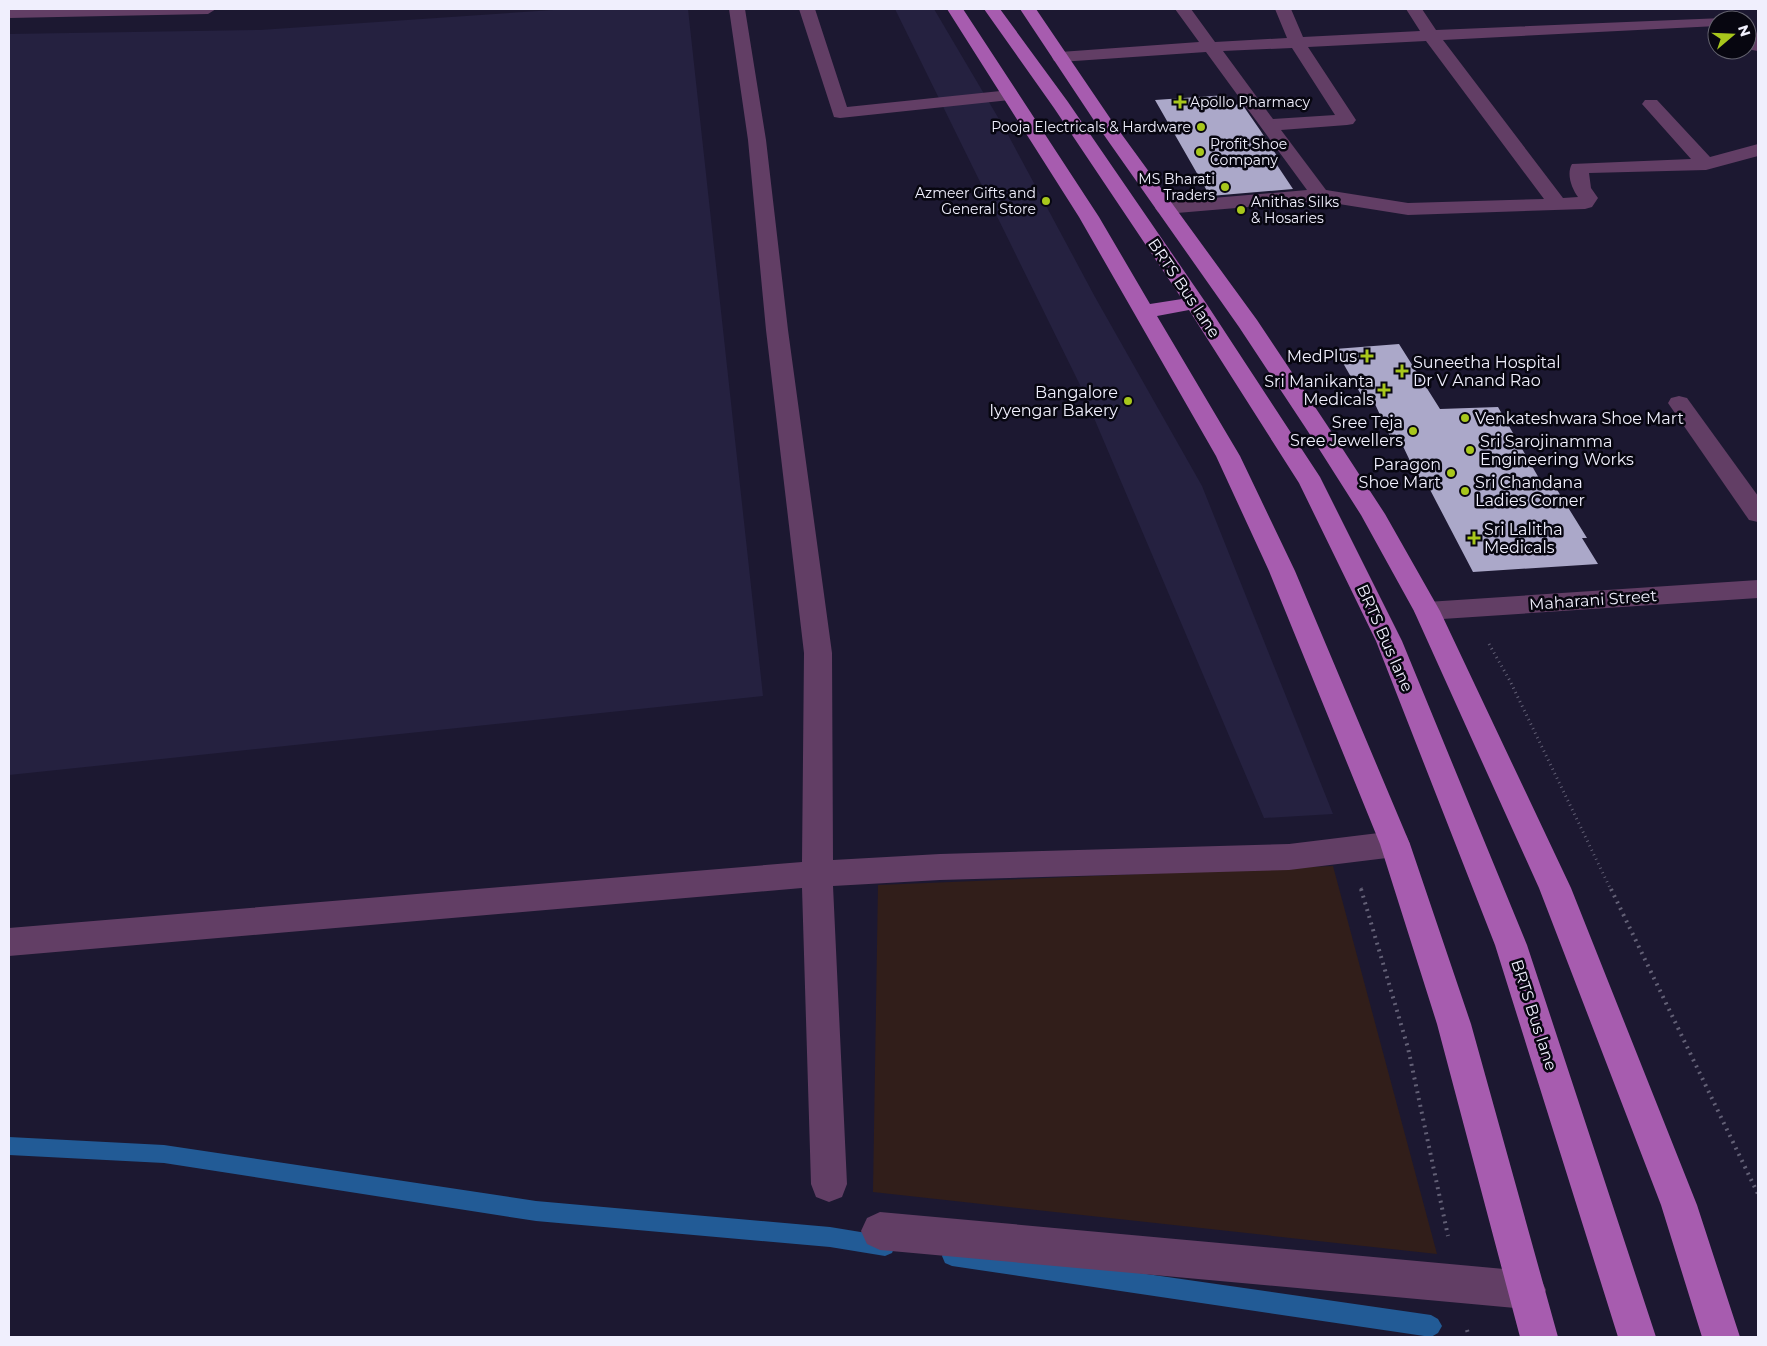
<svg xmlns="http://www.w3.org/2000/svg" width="1767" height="1346" font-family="Montserrat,sans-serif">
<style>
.built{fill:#252140}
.industrial{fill:#311e1a}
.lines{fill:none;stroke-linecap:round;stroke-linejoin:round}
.stream{fill:#225b96;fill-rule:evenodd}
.building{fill:#aba8c9}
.path-far1{stroke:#636076;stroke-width:3;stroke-dasharray:1 4;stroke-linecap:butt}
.path{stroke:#636076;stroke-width:4;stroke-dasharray:2 5;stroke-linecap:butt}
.service{fill:#623e65;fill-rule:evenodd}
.minor{fill:#623e65;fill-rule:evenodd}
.primary{fill:#a75caf;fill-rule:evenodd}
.poi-dot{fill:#a8c71c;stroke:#070610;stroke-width:2}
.labels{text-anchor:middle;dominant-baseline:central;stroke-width:5;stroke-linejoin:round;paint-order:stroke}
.far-poi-label{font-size:14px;fill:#f0effd;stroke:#070610;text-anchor:start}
.street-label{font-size:16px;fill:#f0effd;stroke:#070610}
.poi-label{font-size:16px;fill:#f0effd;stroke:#070610;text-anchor:end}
</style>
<rect width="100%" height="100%" fill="#1c1831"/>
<g class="built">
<path d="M568,9H688L763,696L9,775V34L260,30Z"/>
<path d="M895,9H934L1006,131L1095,297L1202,486L1333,814L1264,818L1080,385Z"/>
</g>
<path class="industrial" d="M1333,866L1437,1254L873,1192L878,885Z"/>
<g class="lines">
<g class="stream">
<path d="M9,1137L164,1145L536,1201L830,1227L885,1236L892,1239L895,1246L892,1253L885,1256L830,1247L536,1221L164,1163L9,1155Z"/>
<path d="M952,1246L1431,1315L1438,1319L1442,1326L1438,1333L1431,1337L952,1266L945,1263L942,1256L945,1249Z"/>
</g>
</g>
<g class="building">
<path d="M1226,95L1232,105L1242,104L1260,130L1279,159H1273L1293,189L1210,196L1155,100Z"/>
<path d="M1399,344L1440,409L1498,407L1540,480H1551L1587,538H1582L1598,564L1473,572L1426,482H1420L1401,442L1393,443L1375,404L1367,405L1335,349Z"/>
</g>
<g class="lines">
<g class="path-far1">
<path d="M1489,644L1510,681L1611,890"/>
<path d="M1361,888L1362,890"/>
</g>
<g class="path">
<path d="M1361,889L1408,1048L1448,1236"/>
<path d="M1611,889L1758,1194"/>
<path d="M1467,1330L1469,1337"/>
</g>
<path class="service" d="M880,1212L1527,1271L1540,1277L1546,1290L1540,1303L1527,1309L880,1250L867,1244L861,1231L867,1218Z"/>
<g class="minor">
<path d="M9,9H216L208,14L9,18Z"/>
<path d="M729,9H745L766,140L788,330L832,653L833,860L940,854L1289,844L1395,831L1406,835L1410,844L1406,853L1395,857L1289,870L940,880L833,886L847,1184L842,1197L829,1202L816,1197L811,1184L802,888L9,956V928L802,862L804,653L766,330L748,140Z"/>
<path d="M799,9H815L847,107L1010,90L1016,91L1019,95L1016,99L1010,100L840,118L834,117Z"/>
<path d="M1175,9H1191L1215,42L1287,38L1275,9H1291L1303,37L1420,31L1406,9H1422L1436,30L1723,18L1724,20H1717V26L1443,40L1563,198L1578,197C1572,189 1566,174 1572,164L1691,159L1642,104L1645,100H1657L1710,157L1758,144V156L1706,170L1589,173L1591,188L1598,198L1592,207L1585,209L1408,215L1320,201L1165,214L1158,212L1155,208L1158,204L1165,202L1307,190L1206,52L1060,62L1054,61L1052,57L1054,53L1060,52L1199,42ZM1426,41L1544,199L1408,203L1326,190L1281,130L1347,125L1353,124L1356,120L1308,47ZM1292,48L1335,115L1273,119L1223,51Z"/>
<path d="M1747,26C1760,29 1758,40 1758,51L1752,50L1747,43Z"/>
<path d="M1679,396L1687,398L1758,496V522L1749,520L1668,403L1671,398Z"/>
<path d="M1758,580V598L1427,620L1418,618L1414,611L1418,604L1427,602Z"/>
</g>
<g class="primary">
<path d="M947,9H963L1099,217L1150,304L1182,299L1054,108L984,9H1000L1068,102L1206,303L1320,477L1402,641L1527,945L1656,1337H1618L1495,945L1376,641L1299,483L1189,310L1157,316L1240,456L1295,571L1410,844L1471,1024L1558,1337H1520L1437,1024L1380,844L1269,571L1216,456L1079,217Z"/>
<path d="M1020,9H1036L1112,121L1257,320L1327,425L1385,514L1440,611L1571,888L1697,1205L1740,1337H1702L1661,1205L1539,888L1414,611L1361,515L1307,430L1239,327L1099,128Z"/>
</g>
</g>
<g class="poi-dot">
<path d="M1177.5 94.5h5v5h5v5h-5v5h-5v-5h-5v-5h5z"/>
<circle cx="1201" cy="127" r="5"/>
<circle cx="1200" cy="152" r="5"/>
<circle cx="1225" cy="187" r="5"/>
<circle cx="1046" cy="201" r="5"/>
<circle cx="1241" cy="210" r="5"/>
<path d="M1364.5 348.5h5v5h5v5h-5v5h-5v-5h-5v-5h5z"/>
<path d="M1399.5 363.5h5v5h5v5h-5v5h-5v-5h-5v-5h5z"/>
<path d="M1381.5 382.5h5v5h5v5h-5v5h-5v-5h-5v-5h5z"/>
<circle cx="1128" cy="401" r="5"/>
<circle cx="1465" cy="418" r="5"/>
<circle cx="1413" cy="431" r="5"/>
<circle cx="1470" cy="450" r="5"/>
<circle cx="1451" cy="473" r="5"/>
<circle cx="1465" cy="491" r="5"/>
<path d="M1471.5 530.5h5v5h5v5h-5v5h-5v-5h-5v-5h5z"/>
</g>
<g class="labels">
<g class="far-poi-label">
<text x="1190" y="102">Apollo Pharmacy</text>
<text x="1191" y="127" text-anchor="end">Pooja Electricals &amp; Hardware</text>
<text x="1210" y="144">Profit Shoe<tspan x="1210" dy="16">Company</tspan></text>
<text x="1215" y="179" text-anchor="end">MS Bharati<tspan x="1215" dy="16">Traders</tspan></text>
<text x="1036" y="193" text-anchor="end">Azmeer Gifts and<tspan x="1036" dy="16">General Store</tspan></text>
<text x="1251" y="202">Anithas Silks<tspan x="1251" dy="16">&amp; Hosaries</tspan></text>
</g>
<g class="street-label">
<text transform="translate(1184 288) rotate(56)">BRTS Bus lane</text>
<text transform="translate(1593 600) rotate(-4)">Maharani Street</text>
<text transform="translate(1385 638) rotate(66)">BRTS Bus lane</text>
<text transform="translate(1534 1015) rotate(72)">BRTS Bus lane</text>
</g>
<g class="poi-label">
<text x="1357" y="356">MedPlus</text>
<text x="1413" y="362" text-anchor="start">Suneetha Hospital<tspan x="1413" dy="18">Dr V Anand Rao</tspan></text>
<text x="1374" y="381">Sri Manikanta<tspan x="1374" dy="18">Medicals</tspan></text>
<text x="1118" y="392">Bangalore<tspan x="1118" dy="18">Iyyengar Bakery</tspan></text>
<text x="1475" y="418" text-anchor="start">Venkateshwara Shoe Mart</text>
<text x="1403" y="422">Sree Teja<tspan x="1403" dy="18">Sree Jewellers</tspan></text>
<text x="1480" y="441" text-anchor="start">Sri Sarojinamma<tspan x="1480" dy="18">Engineering Works</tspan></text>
<text x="1441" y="464">Paragon<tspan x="1441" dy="18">Shoe Mart</tspan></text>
<text x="1475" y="482" text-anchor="start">Sri Chandana<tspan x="1475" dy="18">Ladies Corner</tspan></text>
<text x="1484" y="529" text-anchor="start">Sri Lalitha<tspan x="1484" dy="18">Medicals</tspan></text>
</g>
</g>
<rect width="1767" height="1346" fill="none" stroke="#f0effd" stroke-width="20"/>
<g transform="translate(1732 35) rotate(71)"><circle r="24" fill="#070610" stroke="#64636f"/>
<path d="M0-4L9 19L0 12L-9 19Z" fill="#a8c71c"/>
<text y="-8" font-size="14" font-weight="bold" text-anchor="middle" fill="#f0effd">N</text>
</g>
</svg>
